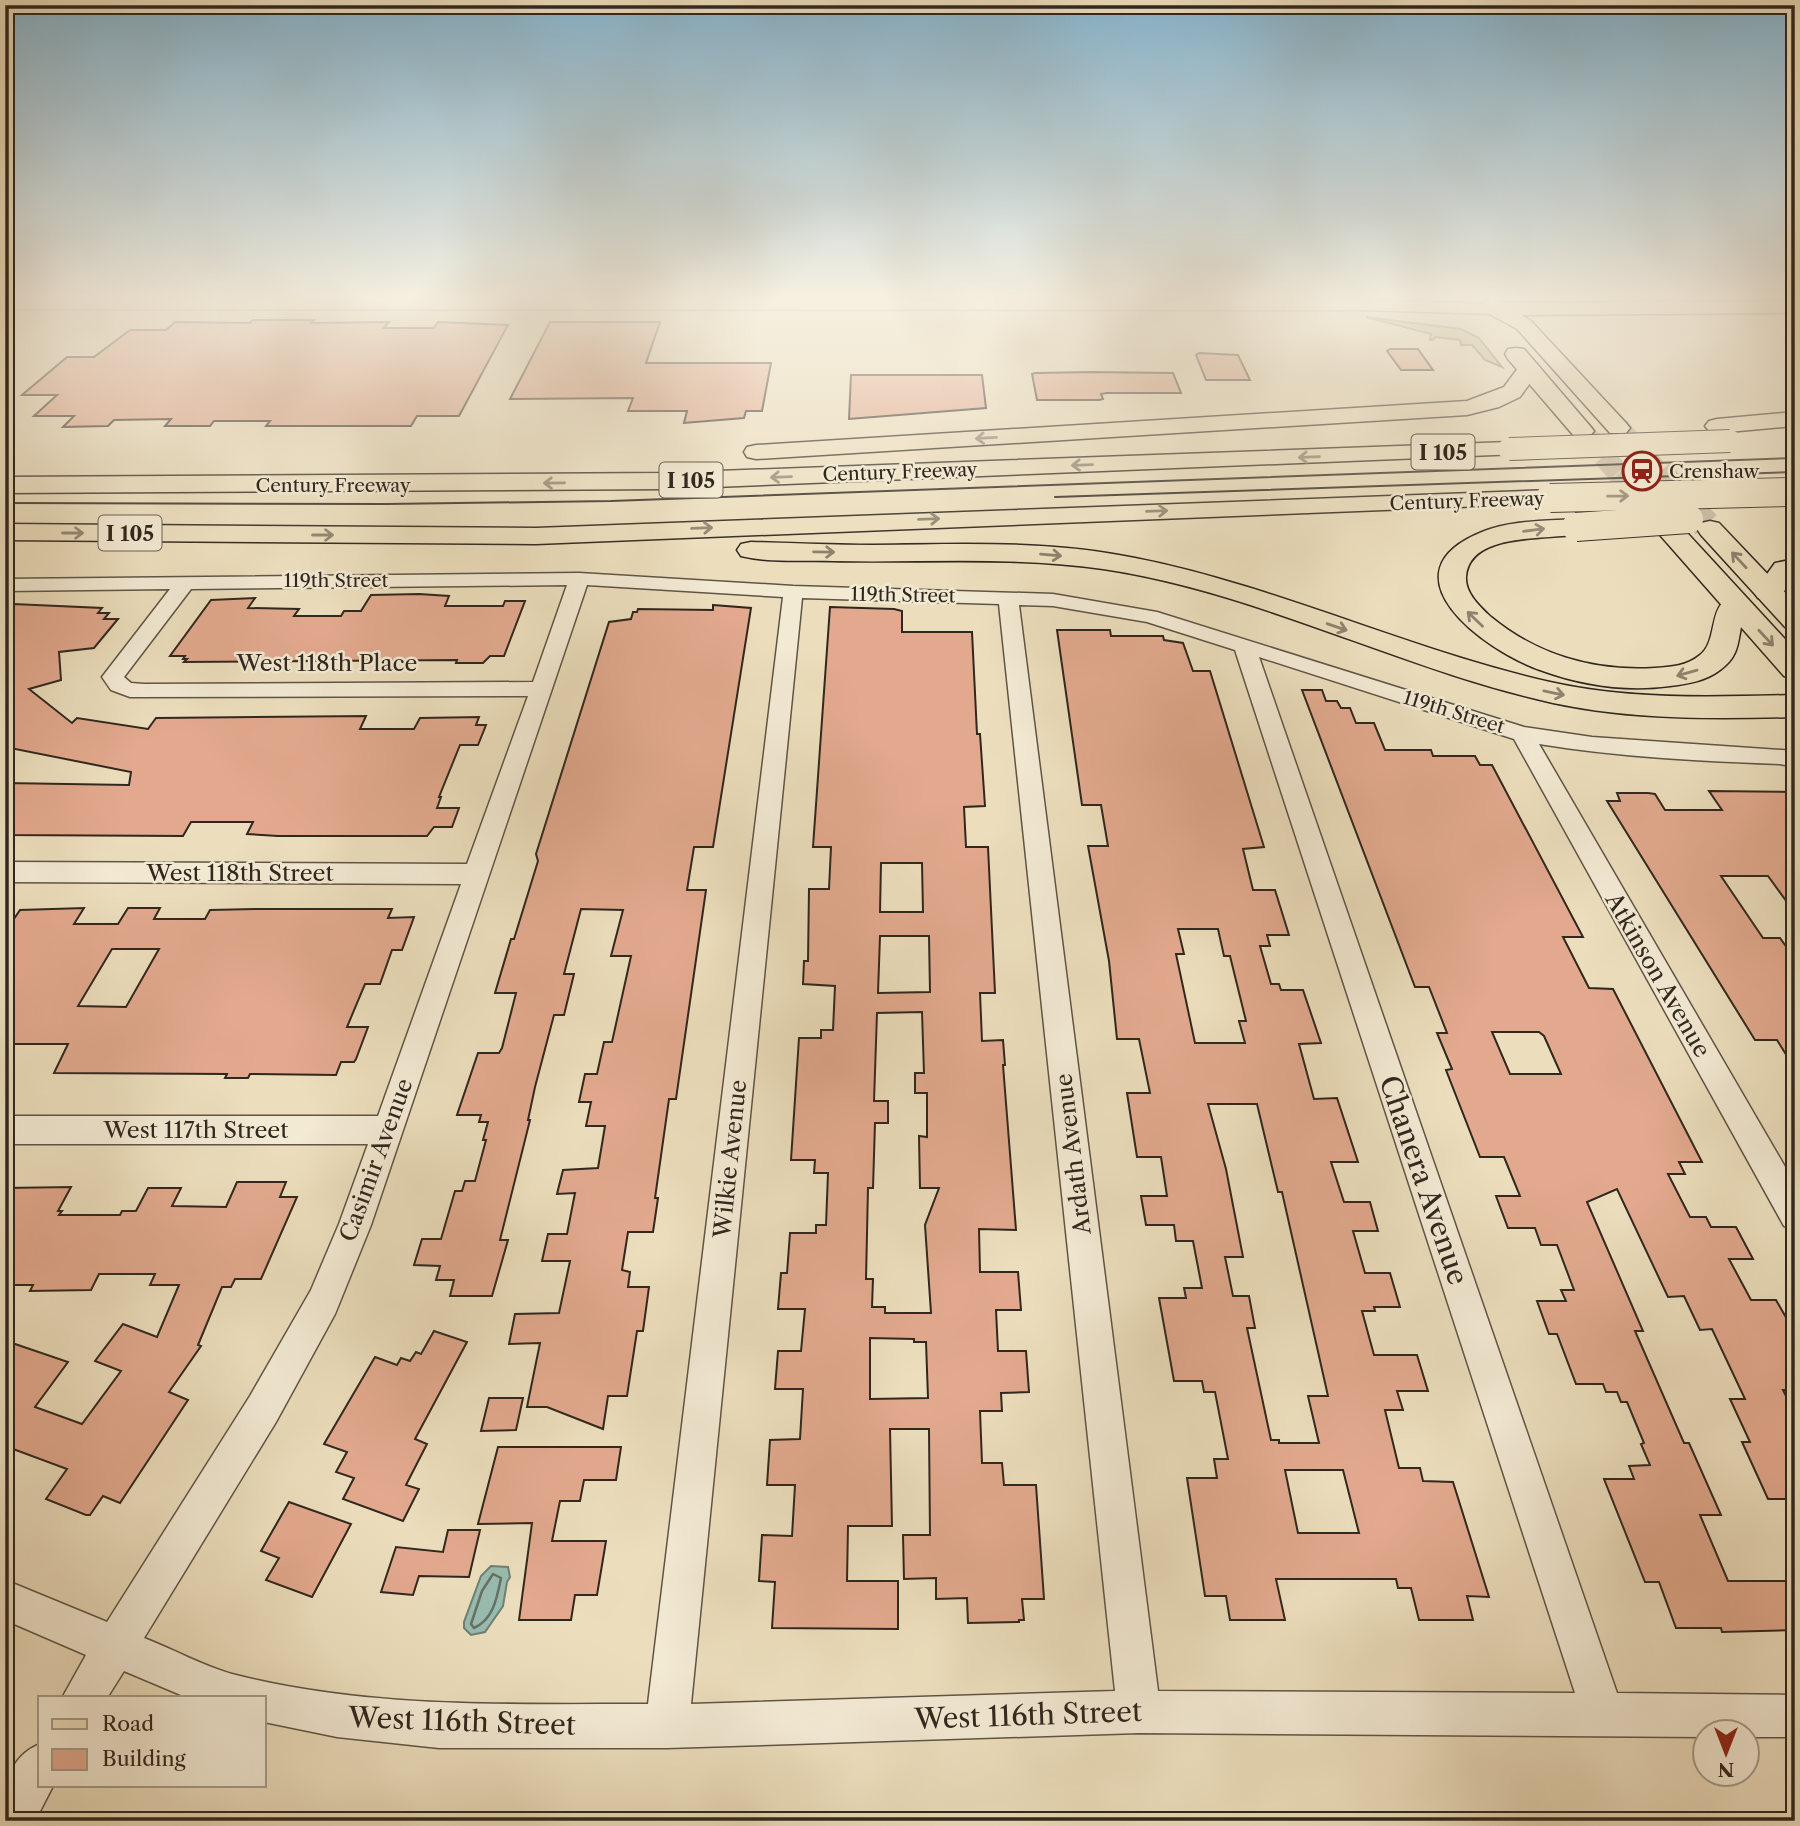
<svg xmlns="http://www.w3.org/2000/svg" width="1800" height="1826" font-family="'Libre Caslon Text',serif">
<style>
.green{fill:#bfbf8c;stroke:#787355;stroke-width:2}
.water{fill:#99bcaf;stroke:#6f8075;stroke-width:2}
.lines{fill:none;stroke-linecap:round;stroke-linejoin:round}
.shore{stroke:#647266;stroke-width:2.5}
.building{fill:#e2a98e;stroke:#30271e;stroke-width:2;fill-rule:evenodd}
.primary-tunnel-far1{stroke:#c6b99d;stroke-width:22;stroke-dasharray:22 11;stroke-linecap:butt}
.primary-tunnel{stroke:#c6b99d;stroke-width:28;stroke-dasharray:28 14;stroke-linecap:butt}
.minor-casing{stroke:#5f5546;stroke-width:3}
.tertiary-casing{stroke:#5f5546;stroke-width:3}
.primary-casing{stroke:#30271e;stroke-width:3}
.motorway-casing{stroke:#30271e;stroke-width:3}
.minor{fill:#f3ead4;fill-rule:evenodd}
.tertiary{fill:#f3ead4;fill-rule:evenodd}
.primary{fill:#ecdebd;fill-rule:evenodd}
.motorway{fill:#ecdebd;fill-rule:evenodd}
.tram{stroke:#30271e;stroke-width:2}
.motorway-bridge-far1-casing{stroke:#30271e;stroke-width:24;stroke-linecap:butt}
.motorway-bridge-casing{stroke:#30271e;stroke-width:30;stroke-linecap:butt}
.motorway-bridge-far1{stroke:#ecdebd;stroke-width:22}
.motorway-bridge{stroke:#ecdebd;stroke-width:28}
.oneway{stroke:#8e826e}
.labels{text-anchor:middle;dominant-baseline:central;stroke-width:5;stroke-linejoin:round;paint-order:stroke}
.far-poi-label{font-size:19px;fill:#30271e;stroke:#f3ead4;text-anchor:start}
.far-street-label{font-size:19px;fill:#30271e;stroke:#f3ead4}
.shield{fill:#f3ead4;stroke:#6a6255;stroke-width:2}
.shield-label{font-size:21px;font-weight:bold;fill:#30271e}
.street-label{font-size:23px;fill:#30271e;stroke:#f3ead4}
.near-street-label{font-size:28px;fill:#30271e;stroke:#f3ead4}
</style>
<rect width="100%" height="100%" fill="#ecdebd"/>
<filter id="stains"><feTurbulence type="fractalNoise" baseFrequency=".00286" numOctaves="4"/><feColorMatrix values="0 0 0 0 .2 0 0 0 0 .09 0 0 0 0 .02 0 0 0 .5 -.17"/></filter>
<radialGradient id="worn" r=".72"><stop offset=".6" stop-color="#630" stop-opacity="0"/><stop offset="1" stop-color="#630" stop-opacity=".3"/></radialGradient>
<path class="green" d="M1366,317L1461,329L1479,338L1502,367L1485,360L1472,345H1461L1460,340L1435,337L1433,340H1430L1431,334Z"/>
<path class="water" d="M491,1566L508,1567L510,1577L507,1582L503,1606L485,1632L471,1635L464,1628V1622L481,1576Z"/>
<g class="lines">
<path class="shore" d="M493,1574L501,1578C497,1597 494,1619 474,1628L471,1624L482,1591Z"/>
</g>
<g class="building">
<path d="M253,320H314L311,323L389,322L384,328H434L438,322L508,325L459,416H417L411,426H266L270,421H214L210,426H165L171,419L114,420L108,426L63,427L74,416H34L57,395H22L67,357H94L130,330H166L175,322L250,323Z"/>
<path d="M550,322H660L646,363H771L762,411H746L744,418L684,423L687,411H628L633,398L510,399Z"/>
<path d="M1390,349H1418L1433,370H1401L1387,351Z"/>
<path d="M1199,353L1238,355L1250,380H1206L1196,355Z"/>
<path d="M1092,372L1173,373L1181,393H1107L1101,394L1103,399L1099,400H1037L1032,374L1035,373Z"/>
<path d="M851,375H982L986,408L849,419Z"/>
<path d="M419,594L449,596L445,606H503L505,601H525L504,656H490L483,663H456L457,660L184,662L187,659H183L185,656H170L211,600L255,598L248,608L299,609L294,616H341L344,611H361L371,595Z"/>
<path d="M13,604L102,608L98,613H109L104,619H118L94,648L59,652L61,680L29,689L72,723L77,718L148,729L156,718L366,716L360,729H414L420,718L479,717L476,725H486L478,745H460L439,797H441L437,808H459L452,827H434L427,836H278L247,834L253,822H191L183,836L5,835V783L129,785L131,772L5,747V612Z"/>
<path d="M713,605L751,608L713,847H694L687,890H706L676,1099H669L655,1198H658L653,1232H628L622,1270L630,1272L628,1287H649L643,1331H637L627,1396H608L603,1429L547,1407H527L540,1343L509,1344L515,1314L559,1313L570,1261H542L548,1234H567L575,1193L557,1194L563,1170L598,1168L605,1126H586L591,1102H579L585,1074H597L604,1042H612L631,956H611L623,910L581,909L564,974H574L564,1015H554L535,1087L528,1120H530L500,1240H508L492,1296H450L454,1280H436L440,1266L414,1265L422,1239H441L455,1191H462L465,1181H475L486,1140H483L488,1122H479L481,1115H457L478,1053H499L502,1048L516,993H495L511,939H514L538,861L536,854L609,622L631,619L633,612H637L638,609L713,610Z"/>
<path d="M830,607L894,609L902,611V632H972L977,734H980L985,806L964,807L966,847H988L995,993H980L982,1041L1003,1040L1005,1065H1003L1016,1230L979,1229L980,1272H1018L1021,1310H996L998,1351H1026L1029,1392L1001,1393L1002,1411H980L982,1463H1002L1004,1485H1036L1044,1599H1022L1024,1620H1019V1622L968,1623L967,1598L936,1599V1578L904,1579L903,1535H930L929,1429H890L892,1526H848L847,1581H898V1629L772,1628L775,1582L759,1581L762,1535L792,1536L795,1485H767L770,1440L800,1439L803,1389H775L778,1351H801L805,1309H778L781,1273H787L790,1233H816V1225H826L828,1173H814L815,1160H791L799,1038H821V1030H833L835,986L803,984L804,961H808L809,889H829L831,847H813ZM881,863H922L923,912H880ZM880,936H929L930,992L878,993ZM922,1012L924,1073H915V1093H927V1137L919,1136L920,1188H939L925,1225L931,1313H885V1307H872L873,1279H866L868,1188H873L875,1123H888V1101H874L877,1013ZM870,1338L914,1339V1342H926L928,1398L870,1399Z"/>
<path d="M1057,630H1110L1111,636H1163L1164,640L1183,643L1193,671H1210L1264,847L1243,849L1253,890H1275L1289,935H1267L1270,946H1260L1271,984H1279L1281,990H1303L1321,1043L1299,1044L1314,1099L1337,1098L1358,1162H1331L1344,1202H1370L1378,1231H1353L1365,1273H1390L1400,1307H1374L1375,1311H1362L1374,1355H1417L1428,1391H1397L1403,1410H1385L1399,1468H1420L1423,1481L1453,1482L1489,1597L1467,1596L1473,1620H1419L1411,1588H1398L1396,1579H1276L1285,1620H1230L1226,1596H1205L1187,1478H1217L1214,1459H1228L1215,1392H1204L1202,1381H1174L1159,1298H1186L1184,1288H1202L1193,1241H1176L1174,1225H1146L1141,1196H1167L1161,1157H1137L1127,1093H1150L1139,1039H1117L1109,961L1088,846H1108L1101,805H1082ZM1178,929H1218L1224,956H1230L1246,1021H1239L1245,1043H1195L1176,954H1184ZM1208,1104H1257L1278,1192H1282L1328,1396H1308L1319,1443H1279V1440H1271L1247,1328H1255L1249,1296H1233L1225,1257H1243L1226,1169ZM1285,1470H1343L1359,1533H1298Z"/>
<path d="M1302,690H1322L1326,701H1337L1341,708H1350L1356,723H1374L1385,750H1431L1433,756H1475L1480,765H1492L1583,937H1563L1589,988L1613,989L1702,1162H1679L1685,1174H1668L1690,1217H1706L1711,1227H1736L1753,1259H1729L1751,1300H1776L1795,1333V1390H1783L1795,1414V1499H1768L1742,1442H1750L1730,1399H1745L1712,1329L1700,1330L1684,1296L1668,1297L1617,1189L1587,1202L1643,1331H1635L1684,1443H1689L1721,1515H1700L1728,1581H1795V1630L1722,1632L1721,1628H1676L1659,1582H1645L1604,1479H1634L1629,1466L1650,1465L1641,1444L1644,1443L1627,1402H1621L1617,1392H1606L1603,1384H1576L1557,1334H1549L1537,1301H1566L1561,1290H1574L1557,1245H1541L1535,1228H1508L1496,1196H1520L1504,1157H1480L1446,1070L1452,1069L1437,1033H1447L1429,987H1415ZM1492,1032H1539L1544,1036L1561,1074H1510Z"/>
<path d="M1709,791L1795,792V913L1768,876H1721L1763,938H1780L1795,959V1069L1777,1040H1755L1607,801H1620L1617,793H1648L1655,794L1665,810H1722Z"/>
<path d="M84,908L74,924H118L128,908H160L154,919H205L210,910L255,909H392L388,918L414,917L402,950H392L380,984H365L347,1027H368L356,1059L354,1062H341L336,1075L250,1074L248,1078H225L227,1074L54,1073L68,1044H5V932L20,910ZM112,949H159L126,1007L78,1006Z"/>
<path d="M237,1182H286L280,1197H297L261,1279H235L231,1287H222L198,1345L201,1346L169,1392L188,1400L120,1503L103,1496L90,1515H86L46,1499L67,1469L5,1446V1357L15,1344L68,1362L35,1407L82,1424L121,1371L95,1361L123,1324L157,1337L179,1285H150L155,1274H99L91,1290L30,1291L33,1285H5V1188L71,1187L58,1211H62L59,1215H120L122,1211H136L148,1188H181L172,1206L226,1207Z"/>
<path d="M434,1331L467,1342L415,1439L427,1444L406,1485L419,1489L403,1521L343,1499L354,1478L336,1472L347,1452L324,1444L375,1357L397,1365L401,1358L410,1361L416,1352L421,1354Z"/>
<path d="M489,1398H523L516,1430L481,1431Z"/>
<path d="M498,1447H621L616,1480H584L580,1501H560L552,1541H606L597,1595H575L571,1620H519L532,1523L478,1524Z"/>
<path d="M289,1502L351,1524L312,1597L266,1580L279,1558L261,1551Z"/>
<path d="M448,1530H480L469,1577L419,1576L413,1595L381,1592L396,1547L443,1552Z"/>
</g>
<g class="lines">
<g class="primary-tunnel-far1">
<path d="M1618,428L1661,475"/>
<path d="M1582,431L1620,475"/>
</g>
<g class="primary-tunnel">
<path d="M1619,473L1661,521"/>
<path d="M1659,473L1710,529"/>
</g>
<defs>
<g id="minor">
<path d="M742,296H756L751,309L746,310L739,306Z"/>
<path d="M579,573L793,586L1053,594L1157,612L1524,727L1592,737L1795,751V767L1780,764C1699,761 1619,757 1539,744L1795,1184V1231L1784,1226L1514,739L1259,657L1617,1693L1795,1695V1737H1748V1731H1706V1737L1139,1733L667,1748H439L337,1737L264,1722V1698H188L124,1671L107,1698H62L86,1655L5,1620V1580L107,1622L250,1396L311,1290L339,1224L368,1144H5V1116H378L461,884L5,882V862L467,864L528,696L130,697L111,690L102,677L170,589L5,591V579ZM567,585L533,682L144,684L131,683L124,677L191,589ZM587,585L783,597L648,1704C508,1704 368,1709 232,1674C203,1666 173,1649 144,1638L276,1422L335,1314L371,1225ZM802,598L999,604L1115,1691L691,1704ZM1019,605L1053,606L1147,622L1235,650L1575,1693L1158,1691Z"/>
<path d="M40,1744V1786H53L35,1821H5C5,1789 6,1758 40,1744Z"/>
</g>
<path id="tertiary" d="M5,299L1359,300L1495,304L1504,309L1495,314L1359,310L5,309Z"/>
<g id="primary">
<path d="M1492,299L1503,303L1795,301V313L1522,315L1531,321L1626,423L1630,428L1626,433H1610L1517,329L1488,313L1482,305L1485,301Z"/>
<path d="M1516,348L1524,349L1590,426L1594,431L1590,436H1574L1508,359L1505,354L1508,349Z"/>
<path d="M1669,521L1678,523L1795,650V679L1784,676L1660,535L1656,529L1660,523Z"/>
<path d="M1710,521L1719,523L1795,603V630L1785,627L1701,535L1697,529L1701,523Z"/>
</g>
<g id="motorway">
<path d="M1529,362L1537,364L1540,369L1520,397L1499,407L1467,415L756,459L747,457L744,452L747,447L756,445L1467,401L1504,387L1521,364Z"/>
<path d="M1795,412V426L1717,433L1709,431L1705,426L1709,421L1717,419Z"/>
<path d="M1509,442L1518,444L1521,449L1518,454L665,489L5,493V477L665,473Z"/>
<path d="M1550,490L1559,493L1563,498L1559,503L536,544L5,540V524L536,528Z"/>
<path d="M1576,519L1585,521L1589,527L1585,533C1553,541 1469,530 1466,577C1465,593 1480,607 1491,617C1537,655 1595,672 1655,668C1671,667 1687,666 1700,655C1722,638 1703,589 1747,600L1752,606C1749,610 1744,615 1743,619C1737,640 1741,655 1720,670C1706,681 1687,684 1670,686C1626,692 1581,685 1540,670C1483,650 1380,573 1482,532C1511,520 1545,521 1576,519Z"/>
<path d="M751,542C792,543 833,545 874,545C961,544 1049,540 1135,558C1277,586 1409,650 1550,682C1630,700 1713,697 1795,695V717C1714,719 1632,720 1553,703C1400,669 1258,592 1103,569C1013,556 923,563 833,561C803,560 770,563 741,556L737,550L741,544Z"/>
<path d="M1795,559C1795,581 1783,604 1758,598L1754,592L1775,563Z"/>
</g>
</defs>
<use href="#minor" class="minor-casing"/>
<use href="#tertiary" class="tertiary-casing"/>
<use href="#primary" class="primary-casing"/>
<use href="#motorway" class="motorway-casing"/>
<use href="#minor" class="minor"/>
<use href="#tertiary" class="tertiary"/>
<use href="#primary" class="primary"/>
<use href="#motorway" class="motorway"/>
<g class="tram">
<path d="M1055,497L1795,472"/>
<path d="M5,503L387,504L611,501L1795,458"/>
</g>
<defs>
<path id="motorway-bridge-far1" d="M1509,449L1730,441"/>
<g id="motorway-bridge">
<path d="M1550,498L1792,492"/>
<path d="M1576,527L1689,519"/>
</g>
</defs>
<use href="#motorway-bridge-far1" class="motorway-bridge-far1-casing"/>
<use href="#motorway-bridge" class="motorway-bridge-casing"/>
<use href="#motorway-bridge-far1" class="motorway-bridge-far1"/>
<use href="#motorway-bridge" class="motorway-bridge"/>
</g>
<defs><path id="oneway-shaft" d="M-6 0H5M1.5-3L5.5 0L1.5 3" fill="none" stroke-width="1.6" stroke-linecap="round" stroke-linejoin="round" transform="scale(1.75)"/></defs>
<g class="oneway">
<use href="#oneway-shaft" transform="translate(986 438) rotate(177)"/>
<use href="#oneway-shaft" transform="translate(1309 457) rotate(178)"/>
<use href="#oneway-shaft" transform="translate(1082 465) rotate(178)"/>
<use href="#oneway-shaft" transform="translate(781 477) rotate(178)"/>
<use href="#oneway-shaft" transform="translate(554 483) rotate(179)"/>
<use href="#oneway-shaft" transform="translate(1618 496) rotate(-1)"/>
<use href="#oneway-shaft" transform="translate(1157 511) rotate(-2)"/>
<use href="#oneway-shaft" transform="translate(929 519) rotate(-2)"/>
<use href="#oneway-shaft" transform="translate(702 528) rotate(-2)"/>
<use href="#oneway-shaft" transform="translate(1534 530) rotate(-7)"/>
<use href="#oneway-shaft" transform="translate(73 533)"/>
<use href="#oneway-shaft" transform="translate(323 535)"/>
<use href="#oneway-shaft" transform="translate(824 552) rotate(1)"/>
<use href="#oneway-shaft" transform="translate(1051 555) rotate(5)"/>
<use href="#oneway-shaft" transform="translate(1739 560) rotate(-133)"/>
<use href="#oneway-shaft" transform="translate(1475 619) rotate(-136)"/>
<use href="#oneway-shaft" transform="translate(1337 627) rotate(19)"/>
<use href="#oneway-shaft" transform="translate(1766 638) rotate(47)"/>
<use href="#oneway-shaft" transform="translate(1687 673) rotate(164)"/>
<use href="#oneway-shaft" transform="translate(1554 693) rotate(12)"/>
</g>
<linearGradient id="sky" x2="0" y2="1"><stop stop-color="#88b7d1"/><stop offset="0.54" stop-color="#f6f0e1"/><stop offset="1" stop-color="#f6f0e1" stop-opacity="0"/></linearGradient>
<rect width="1800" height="551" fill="url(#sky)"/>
<defs>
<symbol id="station-ring" viewBox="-11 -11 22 22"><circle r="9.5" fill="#f3ead4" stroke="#8f2418" stroke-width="1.5"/><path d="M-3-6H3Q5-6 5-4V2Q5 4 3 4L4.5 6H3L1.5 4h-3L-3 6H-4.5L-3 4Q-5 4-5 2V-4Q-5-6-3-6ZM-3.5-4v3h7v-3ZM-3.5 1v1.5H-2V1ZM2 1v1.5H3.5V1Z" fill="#8f2418"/></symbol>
</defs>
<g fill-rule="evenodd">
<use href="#station-ring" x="1620" y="449" width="44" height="44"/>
</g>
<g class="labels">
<g class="far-poi-label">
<text x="1669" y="471">Crenshaw</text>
</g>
<g class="far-street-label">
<text transform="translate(900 472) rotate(-2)">Century Freeway</text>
<text x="333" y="485">Century Freeway</text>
<text transform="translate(1467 501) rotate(-2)">Century Freeway</text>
<text x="336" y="580">119th Street</text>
<text transform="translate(903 595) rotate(1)">119th Street</text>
<text transform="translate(1454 712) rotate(17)">119th Street</text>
</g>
<g class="shield">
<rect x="1411.5" y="434.5" width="63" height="35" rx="5"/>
<rect x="659.5" y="462.5" width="63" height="35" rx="5"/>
<rect x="98.5" y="515.5" width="63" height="35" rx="5"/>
</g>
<g class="shield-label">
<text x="1443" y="452">I 105</text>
<text x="691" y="480">I 105</text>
<text x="130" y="533">I 105</text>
</g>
<g class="street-label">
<text x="327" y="663">West 118th Place</text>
<text x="240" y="873">West 118th Street</text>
<text transform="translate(1658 975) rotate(60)">Atkinson Avenue</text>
<text x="196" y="1130">West 117th Street</text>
<text transform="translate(1073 1154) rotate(-97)">Ardath Avenue</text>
<text transform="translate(730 1159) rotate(-84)">Wilkie Avenue</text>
<text transform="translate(376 1160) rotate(-70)">Casimir Avenue</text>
</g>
<g class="near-street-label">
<text transform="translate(1424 1180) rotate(71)">Chanera Avenue</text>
<text transform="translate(1028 1715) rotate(-2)">West 116th Street</text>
<text transform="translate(462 1721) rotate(2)">West 116th Street</text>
</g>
</g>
<rect width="1800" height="1826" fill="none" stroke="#ecdebd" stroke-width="28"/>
<rect x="7" y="7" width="1786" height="1812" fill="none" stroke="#30271e" stroke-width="3.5"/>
<rect x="14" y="14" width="1772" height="1798" fill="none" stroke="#30271e" stroke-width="2"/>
<rect x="38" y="1696" width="228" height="91" fill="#f3ead4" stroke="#a59c8b" stroke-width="2"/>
<rect x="52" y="1719" width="35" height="10" fill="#ecdebd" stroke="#a59c8b" stroke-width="2"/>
<text x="102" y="1731" font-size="21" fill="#30271e">Road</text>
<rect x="52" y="1749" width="35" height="21" fill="#e2a98e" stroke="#a59c8b" stroke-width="2"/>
<text x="102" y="1766" font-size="21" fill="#30271e">Building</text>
<g transform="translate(1726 1753) rotate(180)"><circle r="33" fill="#f3ead4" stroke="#a59c8b" stroke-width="2"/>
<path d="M0-5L12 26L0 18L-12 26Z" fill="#8f2418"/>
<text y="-10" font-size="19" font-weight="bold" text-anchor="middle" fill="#30271e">N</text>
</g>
<rect width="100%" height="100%" filter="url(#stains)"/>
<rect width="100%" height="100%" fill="url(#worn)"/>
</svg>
